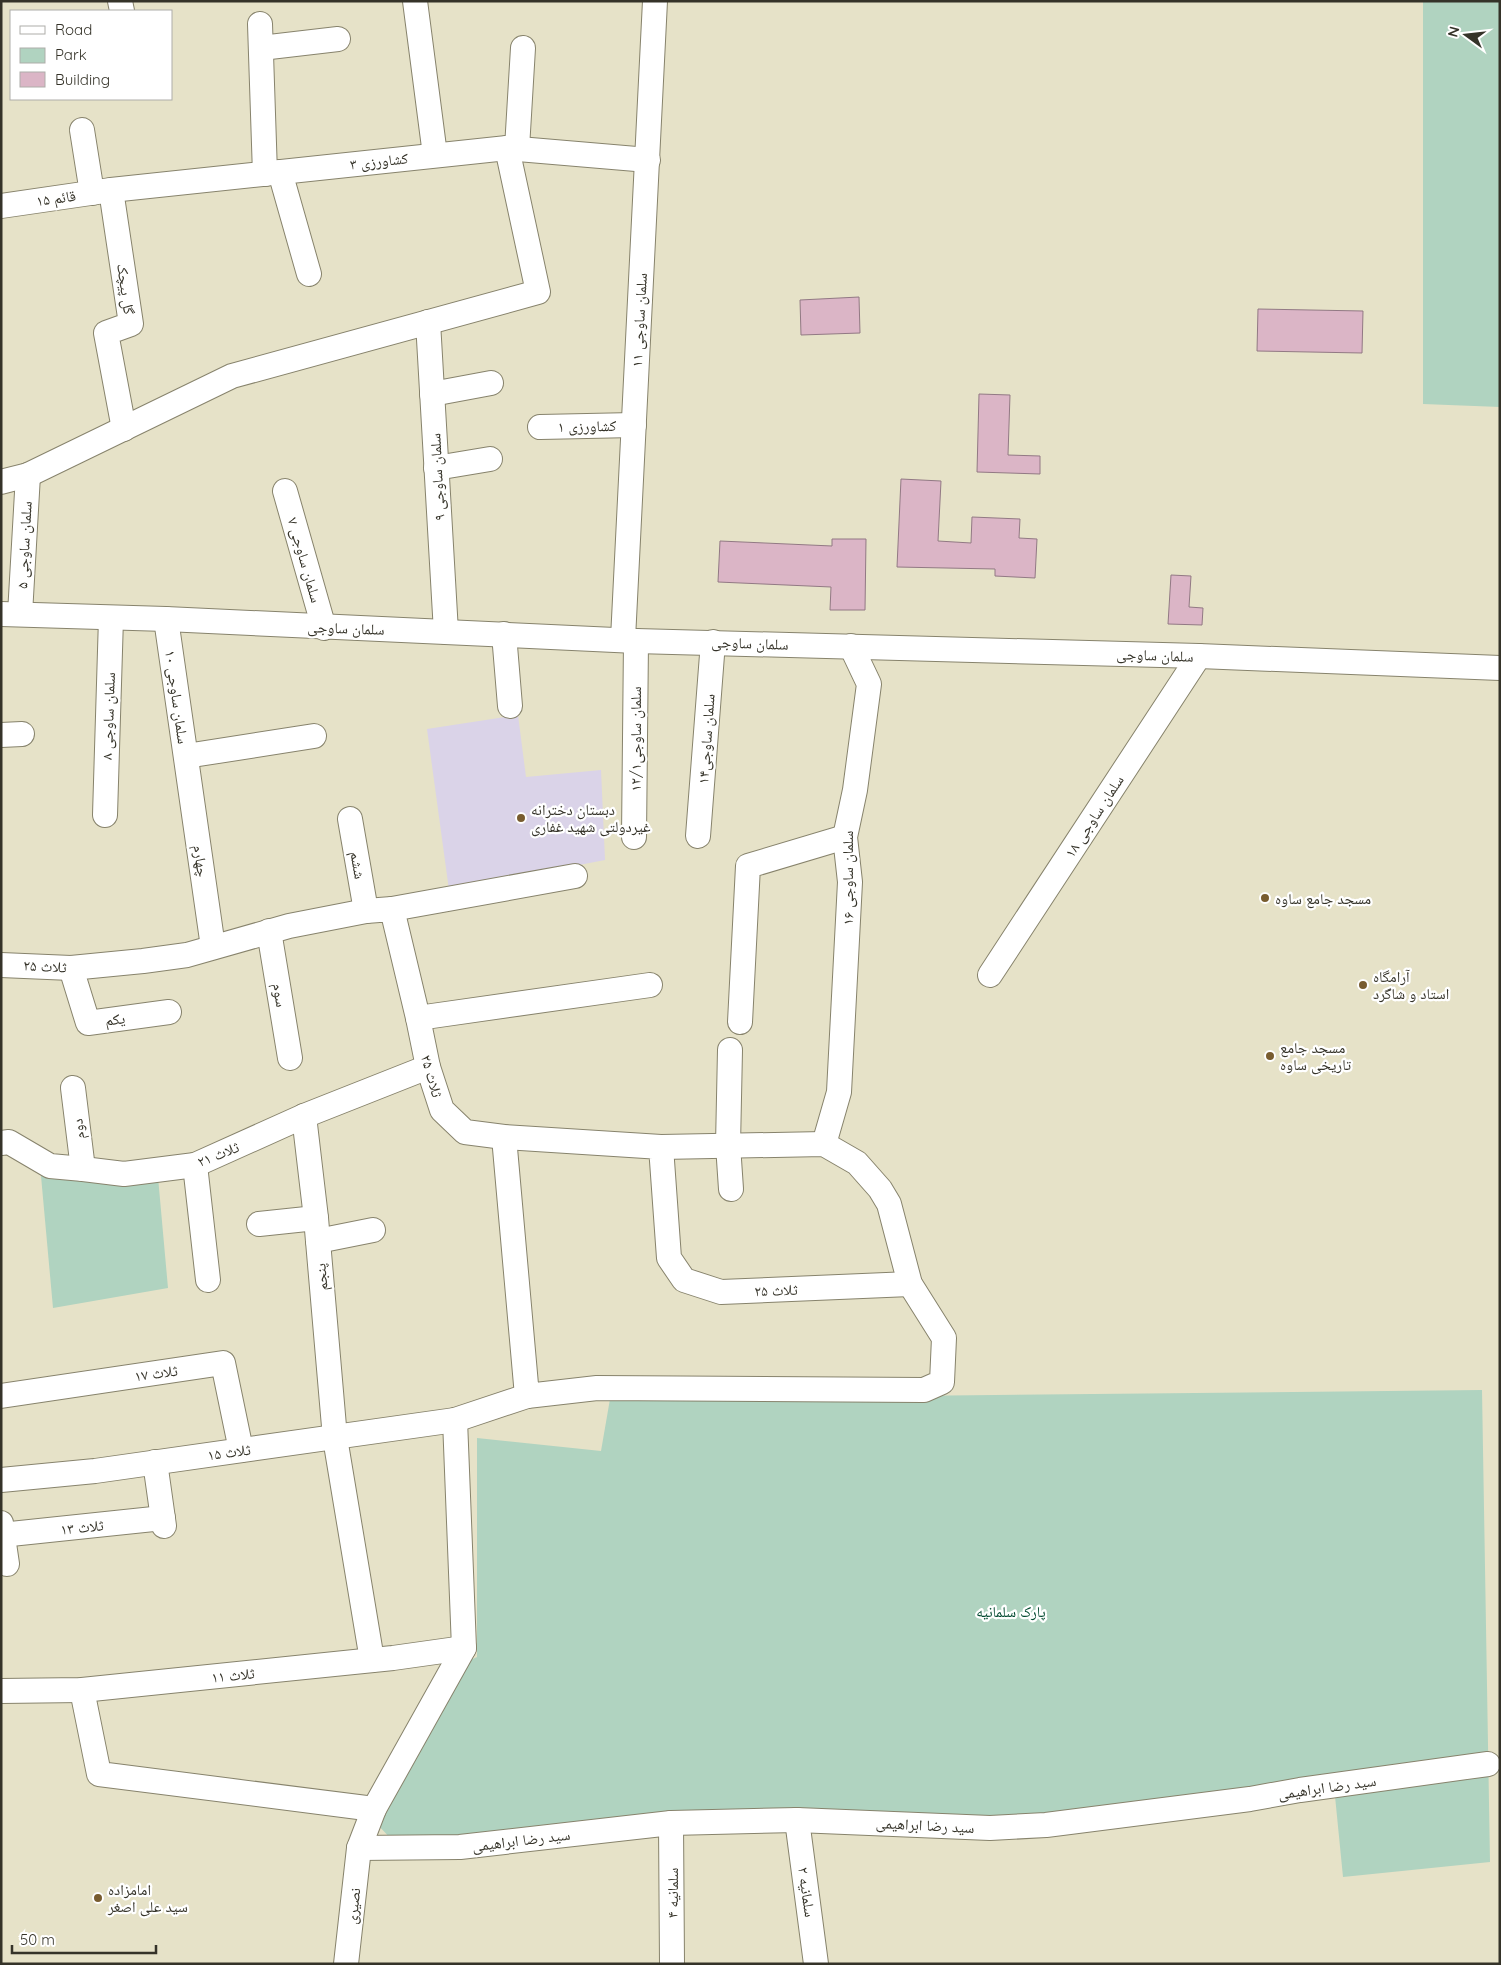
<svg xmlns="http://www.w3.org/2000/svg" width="1501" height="1965" font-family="Quicksand,'Noto Naskh Arabic',sans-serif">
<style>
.education{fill:#dad3e8}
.green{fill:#b0d3c0}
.building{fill:#dbb5c6;stroke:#927984}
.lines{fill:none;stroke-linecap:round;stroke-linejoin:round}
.minor-casing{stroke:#87836c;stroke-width:26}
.minor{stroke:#fff;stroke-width:24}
.poi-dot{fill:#785c2f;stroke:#fff;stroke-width:2}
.labels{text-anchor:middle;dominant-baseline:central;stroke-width:4.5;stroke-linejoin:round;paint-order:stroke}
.street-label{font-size:15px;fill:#353329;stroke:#fff}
.poi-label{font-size:15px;fill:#353329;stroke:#fff;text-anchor:start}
.park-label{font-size:15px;fill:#024a30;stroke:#fff}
</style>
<rect width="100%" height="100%" fill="#e6e2c8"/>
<path class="education" d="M518,715L526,777L601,770L605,860L449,890L427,729Z"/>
<g class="green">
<path d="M1423,1H1500V407L1423,404Z"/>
<path d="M41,1176L107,1182L158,1177L168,1288L53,1308Z"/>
<path d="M1482,1390L1490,1862L1343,1877L1334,1786L1021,1826L773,1821L400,1848L371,1818L453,1668L477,1657V1438L601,1451L610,1399Z"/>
</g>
<g class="building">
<path d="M859,297L860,333L801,335L800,300Z"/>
<path d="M1258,309L1363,311L1362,353L1257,351Z"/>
<path d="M979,394L1010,395L1008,455L1040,456V474L977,472Z"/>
<path d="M901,479L941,481L938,541L971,543L972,517L1020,519L1019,538L1037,539L1035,578L995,576V569L897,567Z"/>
<path d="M832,539H866L865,610H830L831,587L718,582L720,541L832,546Z"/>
<path d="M1171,575L1191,576L1189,607L1203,608L1202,625L1168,624Z"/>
</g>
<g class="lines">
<defs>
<g id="minor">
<path d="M120,1L122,11"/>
<path d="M415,1L435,155"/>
<path d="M260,24L265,174"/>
<path d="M261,48L338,39"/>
<path d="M82,130L92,193"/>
<path d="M517,148L523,48"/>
<path d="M280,172L309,274"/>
<path d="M111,190L131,324L106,333L124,429"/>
<path d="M1,206L111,190L507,148L648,160"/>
<path d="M428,322L446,632"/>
<path d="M432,394L491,383"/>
<path d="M540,427L634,425"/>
<path d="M436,468L490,459"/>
<path d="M1,482L28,475L232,376L538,292L507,148"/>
<path d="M285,491L324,628"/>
<path d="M1,614L166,619L636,641L1199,656L1500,668"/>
<path d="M20,614L28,475"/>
<path d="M166,619L213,947"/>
<path d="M504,634L510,706"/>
<path d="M623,639L655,1"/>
<path d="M1,735L22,734"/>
<path d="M186,756L314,736"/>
<path d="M105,815L111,618"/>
<path d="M350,819L366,911"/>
<path d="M698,836L713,642"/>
<path d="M634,837L636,641"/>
<path d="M392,909L575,876"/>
<path d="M269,931L290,1058"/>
<path d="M1,965L71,968L143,961L187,955L289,926L366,911L392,909L418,1018L428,1067L442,1110L465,1132L504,1137L661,1147L669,1258L684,1280L721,1292L910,1284"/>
<path d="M71,968L88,1023L169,1012"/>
<path d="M990,975L1199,656"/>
<path d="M418,1018L650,985"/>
<path d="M740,1022L748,866L845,837"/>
<path d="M730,1050L728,1145L731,1189"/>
<path d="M73,1088L83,1169"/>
<path d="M304,1116L316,1218L335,1438L372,1660"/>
<path d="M504,1137L527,1396L597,1388L924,1390L942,1382L944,1338L910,1284L889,1204L880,1189L857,1163L824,1144L661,1147"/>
<path d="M1,1143L9,1142L50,1166L83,1169L124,1174L195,1165L304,1116L428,1067"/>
<path d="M824,1144L839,1092L850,882L845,837L855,790L869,684L851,646"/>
<path d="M195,1165L208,1280"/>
<path d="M259,1224L316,1218"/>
<path d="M318,1241L373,1230"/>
<path d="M1,1396L223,1363L241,1450"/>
<path d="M155,1462L164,1526"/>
<path d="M1,1480L95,1471L455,1420L527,1396"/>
<path d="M1,1523L7,1564"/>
<path d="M1,1535L163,1518"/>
<path d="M82,1690L99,1774L374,1809"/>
<path d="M1,1691L82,1690L393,1658L464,1648"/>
<path d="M797,1820L816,1964"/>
<path d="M671,1823L672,1964"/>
<path d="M359,1848L460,1847L671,1823L797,1820L990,1828L1046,1825L1250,1799L1300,1790L1488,1764"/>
<path d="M346,1964L359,1848L374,1809L464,1648L455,1420"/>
</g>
</defs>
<use href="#minor" class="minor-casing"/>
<use href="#minor" class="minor"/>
</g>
<g class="poi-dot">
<circle cx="521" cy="818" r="5"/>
<circle cx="1265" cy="898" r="5"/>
<circle cx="1363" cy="985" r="5"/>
<circle cx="1270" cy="1056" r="5"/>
<circle cx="98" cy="1898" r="5"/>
</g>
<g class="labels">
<g class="street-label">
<text transform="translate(379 161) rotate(-6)">کشاورزی ۳</text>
<text transform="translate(56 198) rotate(-8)">قائم ۱۵</text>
<text transform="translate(126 289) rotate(82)">گل پیچک</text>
<text transform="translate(639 320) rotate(-87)">سلمان ساوجی ۱۱</text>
<text transform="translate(587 426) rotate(-1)">کشاورزی ۱</text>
<text transform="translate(437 477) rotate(-93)">سلمان ساوجی ۹</text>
<text transform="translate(24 545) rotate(-87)">سلمان ساوجی ۵</text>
<text transform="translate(305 560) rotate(74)">سلمان ساوجی ۷</text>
<text transform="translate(346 628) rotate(2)">سلمان ساوجی</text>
<text transform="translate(750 643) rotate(2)">سلمان ساوجی</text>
<text transform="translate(1155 655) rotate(2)">سلمان ساوجی</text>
<text transform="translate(177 697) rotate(82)">سلمان ساوجی ۱۰</text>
<text transform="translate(108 716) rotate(-88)">سلمان ساوجی ۸</text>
<text transform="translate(635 739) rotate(-90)">سلمان ساوجی۱۲/۱</text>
<text transform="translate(706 739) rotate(-86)">سلمان ساوجی۱۴</text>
<text transform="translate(1094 816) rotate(-57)">سلمان ساوجی ۱۸</text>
<text transform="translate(201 861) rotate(82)">چهارم</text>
<text transform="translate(358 865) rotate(80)">ششم</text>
<text transform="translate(847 878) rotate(-90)">سلمان ساوجی ۱۶</text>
<text transform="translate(45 966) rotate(3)">ثلاث ۲۵</text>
<text transform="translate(280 995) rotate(81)">سوم</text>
<text transform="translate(115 1019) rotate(-7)">یکم</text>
<text transform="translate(432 1076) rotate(74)">ثلاث ۲۵</text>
<text transform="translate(78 1129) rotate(-97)">دوم</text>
<text transform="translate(218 1154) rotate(-22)">ثلاث ۲۱</text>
<text transform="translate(321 1277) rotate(-95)">پنجم</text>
<text transform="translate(776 1290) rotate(-2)">ثلاث ۲۵</text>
<text transform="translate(156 1373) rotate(-8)">ثلاث ۱۷</text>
<text transform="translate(229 1452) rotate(-8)">ثلاث ۱۵</text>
<text transform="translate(82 1527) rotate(-6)">ثلاث ۱۳</text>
<text transform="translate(233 1675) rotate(-6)">ثلاث ۱۱</text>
<text transform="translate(1327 1787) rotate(-8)">سید رضا ابراهیمی</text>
<text transform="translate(925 1825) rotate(3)">سید رضا ابراهیمی</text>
<text transform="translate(521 1840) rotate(-7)">سید رضا ابراهیمی</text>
<text transform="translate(807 1892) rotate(82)">سلمانیه ۲</text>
<text transform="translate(672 1893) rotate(-90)">سلمانیه ۴</text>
<text transform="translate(353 1906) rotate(-84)">نصیری</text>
</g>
<g class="poi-label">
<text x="531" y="809">دبستان دخترانه<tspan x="531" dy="17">غیردولتی شهید غفاری</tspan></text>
<text x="1275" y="898">مسجد جامع ساوه</text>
<text x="1373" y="976">آرامگاه<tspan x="1373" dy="17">استاد و شاگرد</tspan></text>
<text x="1280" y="1047">مسجد جامع<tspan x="1280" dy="17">تاریخی ساوه</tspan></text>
<text x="108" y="1889">امامزاده<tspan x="108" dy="17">سید علی اصغر</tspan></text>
</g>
<g class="park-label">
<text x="1011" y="1611">پارک سلمانیه</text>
</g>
</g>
<rect width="1501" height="1965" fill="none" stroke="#353329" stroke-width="5"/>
<rect x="10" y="10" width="162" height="90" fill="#ffffff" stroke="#aeada9"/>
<rect x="20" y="26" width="25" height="8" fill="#ffffff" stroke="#aeada9"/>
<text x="55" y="35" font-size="15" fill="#353329">Road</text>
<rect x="20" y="48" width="25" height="15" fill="#b0d3c0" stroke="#aeada9"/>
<text x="55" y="60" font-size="15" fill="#353329">Park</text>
<rect x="20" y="72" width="25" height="15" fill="#dbb5c6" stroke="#aeada9"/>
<text x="55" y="85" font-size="15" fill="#353329">Building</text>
<g transform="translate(1466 35) rotate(285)" stroke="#ffffff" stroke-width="4" paint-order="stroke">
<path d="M0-4L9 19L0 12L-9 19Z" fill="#353329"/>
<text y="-8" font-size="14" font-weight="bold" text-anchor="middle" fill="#353329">N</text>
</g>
<path d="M12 1945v8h144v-8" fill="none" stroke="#353329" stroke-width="2.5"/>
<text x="20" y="1945" font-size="15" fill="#353329" stroke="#ffffff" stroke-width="4" paint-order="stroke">50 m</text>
</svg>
